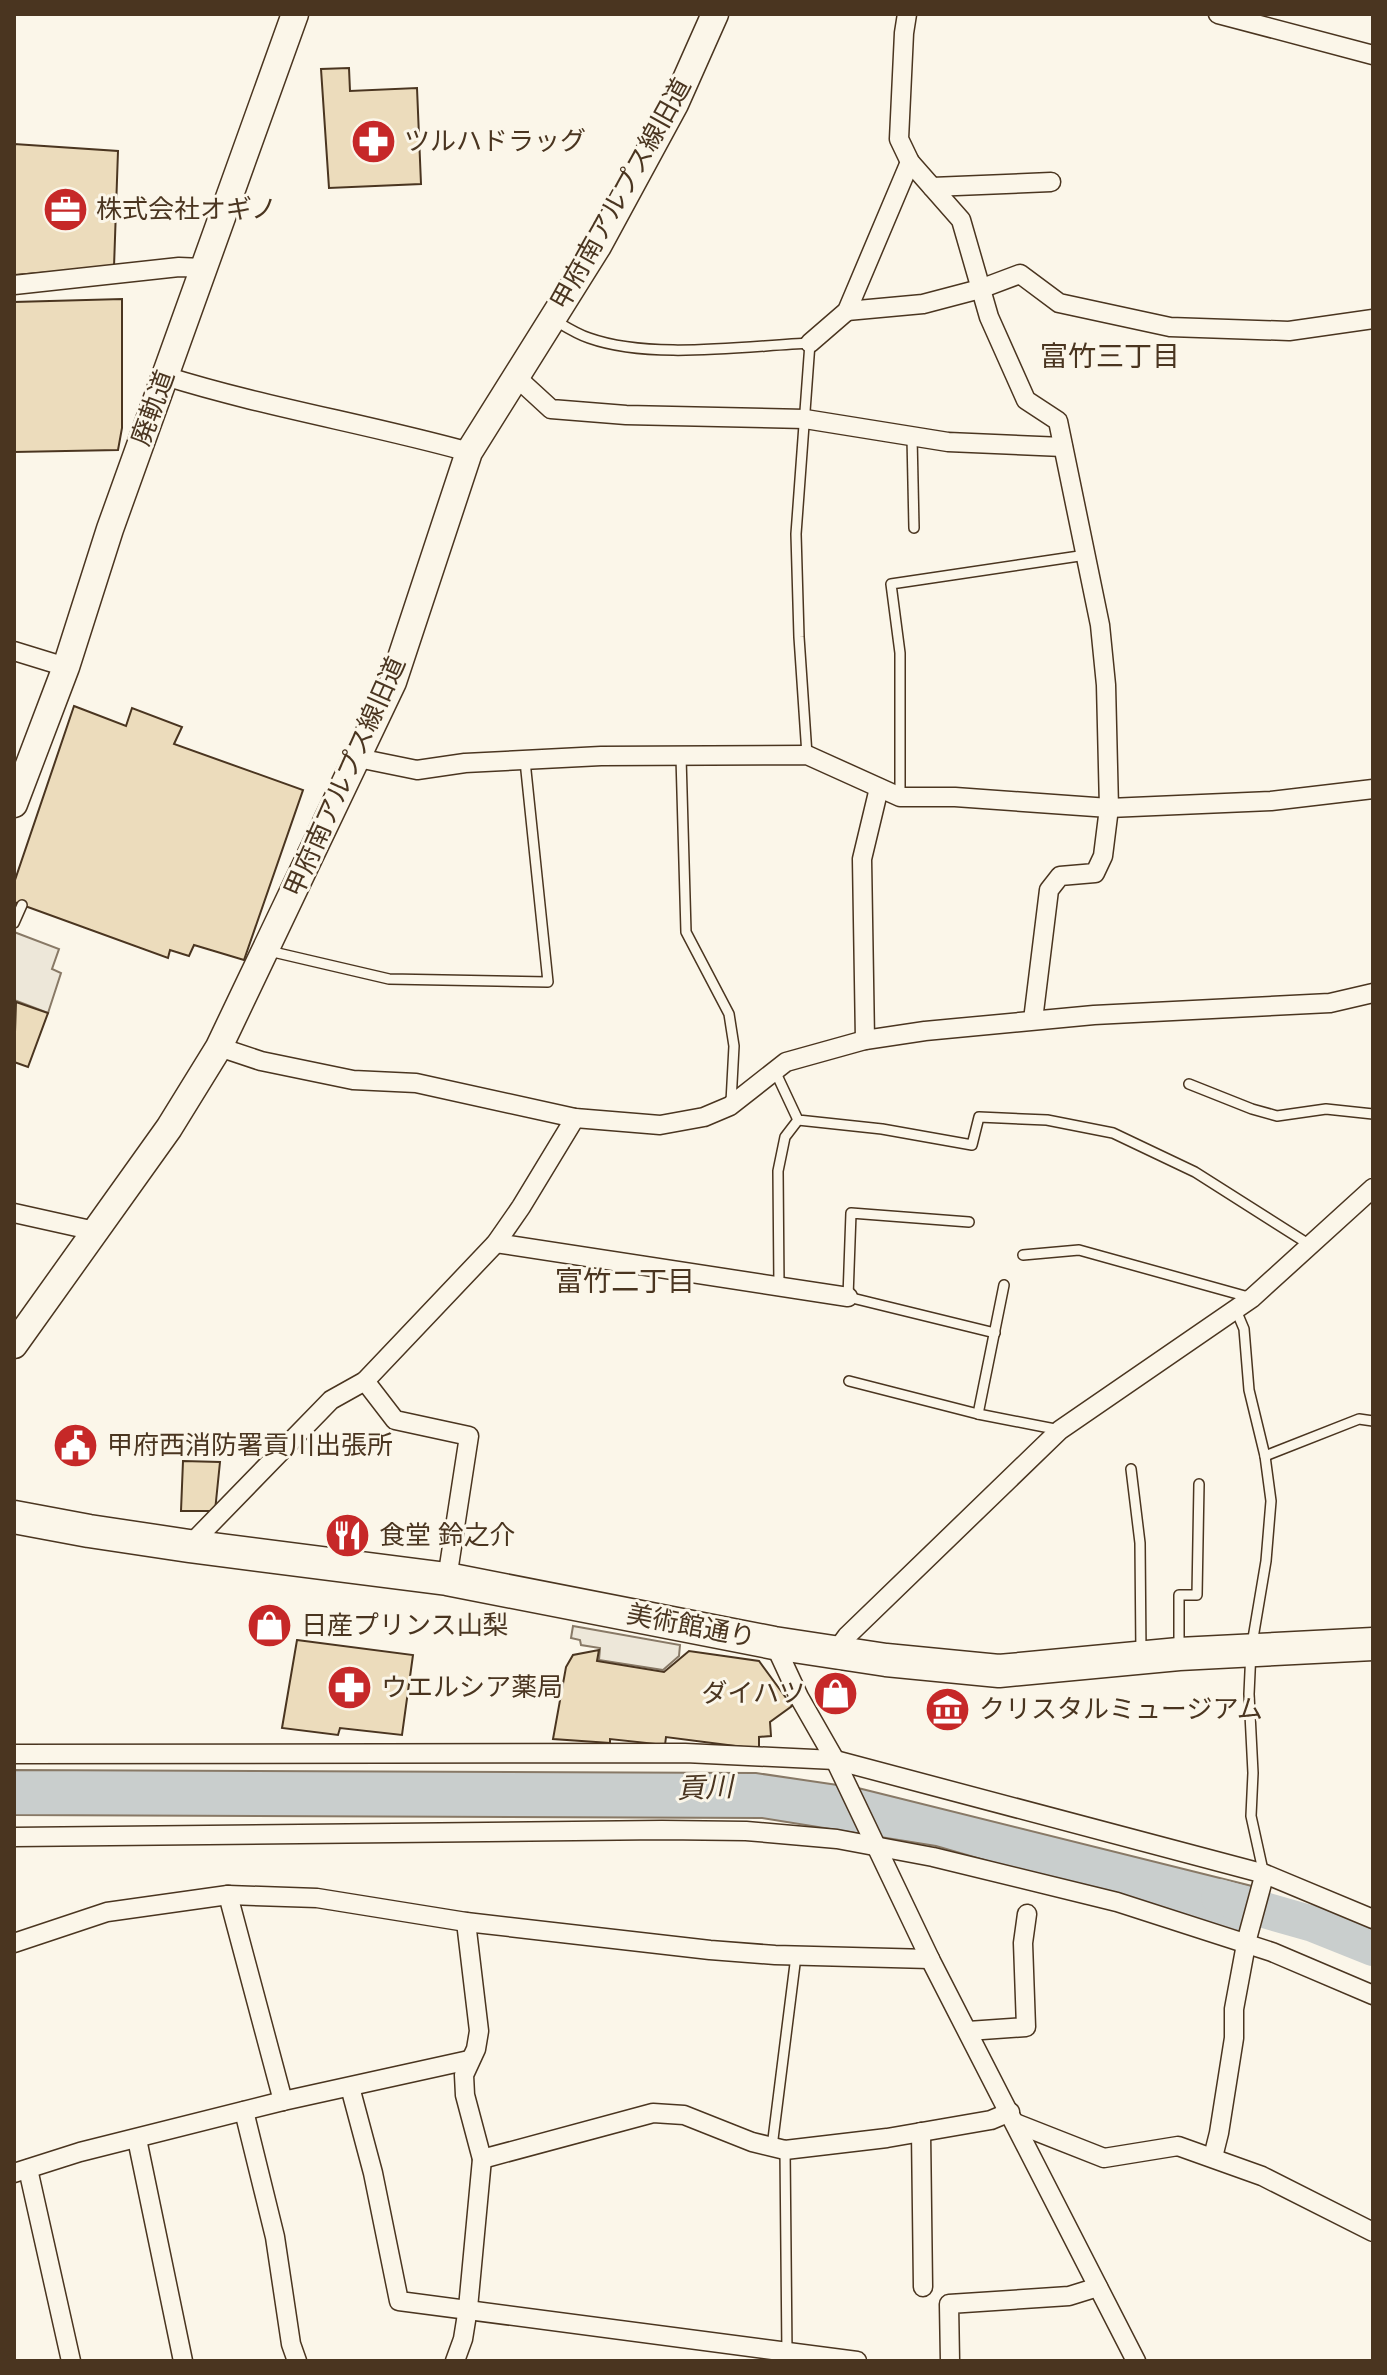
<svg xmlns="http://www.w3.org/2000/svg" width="1387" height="2375" font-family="'Nunito Sans','Noto Sans JP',sans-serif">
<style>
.parking{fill:#ede7d9;stroke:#887966;stroke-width:2}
.water{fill:#c9cecd;stroke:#887966;stroke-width:2}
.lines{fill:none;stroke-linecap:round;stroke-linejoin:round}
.river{stroke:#c9cecd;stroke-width:36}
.building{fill:#ecdcbc;stroke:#4a3520;stroke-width:2}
.lane-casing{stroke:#4a3520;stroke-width:12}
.street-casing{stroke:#4a3520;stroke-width:21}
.secondary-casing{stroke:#4a3520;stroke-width:29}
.highway-casing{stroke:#4a3520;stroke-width:35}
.lane{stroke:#fbf6e9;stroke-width:9}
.street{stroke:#fbf6e9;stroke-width:18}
.secondary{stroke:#fbf6e9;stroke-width:26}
.highway{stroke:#fbf6e9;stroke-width:32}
.labels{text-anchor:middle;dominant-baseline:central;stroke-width:6;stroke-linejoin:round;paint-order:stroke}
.poi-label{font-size:26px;fill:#4a3520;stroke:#fbf6e9;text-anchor:start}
.street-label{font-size:26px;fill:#4a3520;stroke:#fbf6e9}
.neighbourhood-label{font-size:28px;fill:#4a3520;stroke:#fbf6e9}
.water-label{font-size:28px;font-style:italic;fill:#4a3520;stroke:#fbf6e9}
</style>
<rect width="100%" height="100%" fill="#fbf6e9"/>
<g class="parking">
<path d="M14,932L59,949L52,969L61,973L48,1013L14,1000Z"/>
<path d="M573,1626L680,1645L679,1656L663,1670L599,1660L600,1648L581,1645L580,1640L571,1638Z"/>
</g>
<path class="water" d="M14,1770L756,1773L858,1788L1256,1887L1244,1935L936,1846L762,1818L14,1815Z"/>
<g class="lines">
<path class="river" d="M1219,1897L1313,1924L1373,1948"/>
</g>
<g class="building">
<path d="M349,68L350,91L417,88L421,184L329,188L321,69Z"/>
<path d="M14,144L118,151L114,267L14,275Z"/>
<path d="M122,299V428L118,450L14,452V302Z"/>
<path d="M74,706L126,726L132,708L182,727L174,744L303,790L244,960L194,945L189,956L170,950L168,958L14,902V883Z"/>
<path d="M16,1002L48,1013L28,1067L14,1062Z"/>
<path d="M183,1461L220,1462L215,1511H181Z"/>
<path d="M297,1640L413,1655L402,1735L340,1728L338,1735L282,1728Z"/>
<path d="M599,1650L597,1661L664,1672L689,1651L759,1661L792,1706L770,1722L771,1736L759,1737V1749L666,1737L665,1745L610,1739V1743L553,1739L566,1667L573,1655Z"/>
</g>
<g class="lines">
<defs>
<g id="lane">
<path d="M556,321C566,327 577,334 589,338C651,360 744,346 810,343L796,534L799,637L807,755"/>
<path d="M912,437L914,528"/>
<path d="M681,757L686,932L729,1014L734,1046L731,1102"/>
<path d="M900,797V653L891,584L1086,555"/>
<path d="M14,923L22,905"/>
<path d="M269,951L389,979L548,982L525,761"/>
<path d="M775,1071L798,1120L882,1129L972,1145L979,1117L1047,1120L1113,1133L1195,1172L1310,1245"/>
<path d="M1189,1084L1252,1109L1277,1116L1326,1109L1373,1114"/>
<path d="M969,1222L851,1213L848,1297L995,1333"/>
<path d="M1023,1255L1079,1250L1252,1298"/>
<path d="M779,1286L778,1171L785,1137L798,1120"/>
<path d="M1236,1310L1244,1329L1249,1390L1265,1456L1271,1501L1266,1561L1251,1650L1249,1694L1253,1773L1251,1816L1264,1875"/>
<path d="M849,1381L978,1414L1060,1430"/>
<path d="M978,1414L1004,1285"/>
<path d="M1265,1456L1359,1419L1373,1421"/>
<path d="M1131,1469L1140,1543L1141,1654"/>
<path d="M1179,1651V1595H1197L1199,1484"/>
<path d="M772,2147L796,1956"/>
<path d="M785,2150L787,2354"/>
</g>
<g id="street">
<path d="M907,14L904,33L899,139L910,162L961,220L989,317L1026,400L1058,421L1100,625L1106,685L1109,808L1103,856L1095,873L1060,876L1049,890L1033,1020"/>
<path d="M1218,14L1373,55"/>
<path d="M932,187L1051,182"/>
<path d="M14,285L179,267L203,268"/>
<path d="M847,311L923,304L980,289L1020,274L1059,303L1170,327L1289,331L1373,319"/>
<path d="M810,343L847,311L910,162"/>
<path d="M165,376C264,407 368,424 469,452"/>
<path d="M515,376L551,409L626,415L805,419L948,442L1063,447"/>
<path d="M14,651L66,667"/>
<path d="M358,758L417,770L465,763L601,756L807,755L900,797H955L1109,808L1271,801L1373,789"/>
<path d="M865,1040L862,859L879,788"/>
<path d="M219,1047L261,1061L353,1080L416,1083L575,1118L660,1125L704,1117L730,1106L786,1062L865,1040L925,1031L1094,1015L1330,1003L1373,993"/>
<path d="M14,1213L95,1231"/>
<path d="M496,1243L848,1297"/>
<path d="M365,1381L395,1420L469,1436L447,1579"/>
<path d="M189,1546L331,1400L365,1381L496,1243L521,1207L575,1118"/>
<path d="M774,1643L799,1697L835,1760L930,1959L1136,2361"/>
<path d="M836,1651L847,1636L1060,1430L1252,1298L1373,1188"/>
<path d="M14,1754L685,1753L835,1760L1265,1874L1373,1919"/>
<path d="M14,1837L662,1830L746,1831L837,1839L933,1857L1117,1902L1272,1952L1373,1995"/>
<path d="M228,1895L283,2101"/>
<path d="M14,1943L107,1912L228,1895L317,1898L466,1922L710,1950L775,1955L930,1959"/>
<path d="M968,2031L1026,2027L1023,1943L1027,1914"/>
<path d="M350,2087L373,2173L399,2301L857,2361"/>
<path d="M244,2111L275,2237L291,2344L297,2361"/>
<path d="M1015,2123L1104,2158L1178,2146L1262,2176L1373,2232"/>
<path d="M921,2132L923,2287"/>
<path d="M137,2139L183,2361"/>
<path d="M1213,2157L1219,2133L1234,2038V2009L1247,1939L1263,1880"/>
<path d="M482,2159L653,2113L684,2115L752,2142L785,2150L887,2138L991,2120L1010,2112"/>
<path d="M28,2169L71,2361"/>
<path d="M14,2173L80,2152L283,2101L469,2060"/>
<path d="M455,2361L463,2339L468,2308L482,2159L465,2095L464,2075L476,2049L479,2031L466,1922"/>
<path d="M950,2361L949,2304L1069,2296L1098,2287"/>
</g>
<g id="secondary">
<path d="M14,804L66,667L110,529L295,14"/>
<path d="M14,1345L169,1128L219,1047L393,682L469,452L598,246L675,104L715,14"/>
</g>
<path id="highway" d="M14,1517L89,1531L189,1546L447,1579L774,1643L886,1660L999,1671L1179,1654L1373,1644"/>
</defs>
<use href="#lane" class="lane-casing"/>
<use href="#street" class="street-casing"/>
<use href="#secondary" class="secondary-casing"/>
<use href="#highway" class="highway-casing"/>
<use href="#lane" class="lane"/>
<use href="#street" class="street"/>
<use href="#secondary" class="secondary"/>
<use href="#highway" class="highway"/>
</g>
<defs>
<symbol id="pharmacy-disc" viewBox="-11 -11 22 22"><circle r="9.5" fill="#c62828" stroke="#fbf6e9"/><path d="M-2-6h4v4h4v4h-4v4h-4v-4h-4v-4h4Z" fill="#fff"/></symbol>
<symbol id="office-disc" viewBox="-11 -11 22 22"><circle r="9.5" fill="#c62828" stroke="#fbf6e9"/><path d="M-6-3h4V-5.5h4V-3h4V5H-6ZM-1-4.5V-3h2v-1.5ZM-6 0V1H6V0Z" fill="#fff"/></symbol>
<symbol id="civic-disc" viewBox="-11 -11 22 22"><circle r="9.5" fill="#c62828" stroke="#fbf6e9"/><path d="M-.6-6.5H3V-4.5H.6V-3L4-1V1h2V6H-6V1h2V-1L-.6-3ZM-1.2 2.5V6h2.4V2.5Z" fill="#fff"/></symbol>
<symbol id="restaurant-disc" viewBox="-11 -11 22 22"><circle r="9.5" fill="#c62828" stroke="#fbf6e9"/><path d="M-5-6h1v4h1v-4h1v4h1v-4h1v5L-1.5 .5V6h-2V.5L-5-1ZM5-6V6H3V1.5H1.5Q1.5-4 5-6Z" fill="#fff"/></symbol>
<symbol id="shop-disc" viewBox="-11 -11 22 22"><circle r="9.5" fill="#c62828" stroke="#fbf6e9"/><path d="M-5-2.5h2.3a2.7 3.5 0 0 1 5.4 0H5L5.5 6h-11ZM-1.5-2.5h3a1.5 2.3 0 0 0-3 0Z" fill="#fff"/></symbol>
<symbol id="museum-disc" viewBox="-11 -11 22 22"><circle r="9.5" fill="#c62828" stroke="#fbf6e9"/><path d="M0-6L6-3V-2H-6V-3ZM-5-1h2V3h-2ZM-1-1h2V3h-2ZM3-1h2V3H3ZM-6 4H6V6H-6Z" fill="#fff"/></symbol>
</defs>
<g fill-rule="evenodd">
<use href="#pharmacy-disc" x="348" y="116" width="51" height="51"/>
<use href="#office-disc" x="40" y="184" width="51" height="51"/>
<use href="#civic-disc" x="50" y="1420" width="51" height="51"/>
<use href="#restaurant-disc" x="322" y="1510" width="51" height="51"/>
<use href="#shop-disc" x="244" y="1600" width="51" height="51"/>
<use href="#pharmacy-disc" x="324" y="1662" width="51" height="51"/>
<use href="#shop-disc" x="810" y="1668" width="51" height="51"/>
<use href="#museum-disc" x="922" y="1684" width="51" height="51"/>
</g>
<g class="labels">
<g class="poi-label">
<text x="404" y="141">ツルハドラッグ</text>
<text x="96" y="209">株式会社オギノ</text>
<text x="107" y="1445">甲府西消防署貢川出張所</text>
<text x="379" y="1535">食堂 鈴之介</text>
<text x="301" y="1625">日産プリンス山梨</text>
<text x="381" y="1687">ウエルシア薬局</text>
<text x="805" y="1693" text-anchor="end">ダイハツ</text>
<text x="979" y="1709">クリスタルミュージアム</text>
</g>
<g class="street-label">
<text transform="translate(621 194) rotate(-61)">甲府南アルプス線旧道</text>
<text transform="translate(153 408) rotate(-70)">廃軌道</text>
<text transform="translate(345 777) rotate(-66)">甲府南アルプス線旧道</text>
<text transform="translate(691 1626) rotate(11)">美術館通り</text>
</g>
<g class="neighbourhood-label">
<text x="1110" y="357">富竹三丁目</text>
<text x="625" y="1282">富竹二丁目</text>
</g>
<g class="water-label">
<text transform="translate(705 1788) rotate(-2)">貢川</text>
</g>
</g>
<rect width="1387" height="2375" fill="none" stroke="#4a3520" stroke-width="32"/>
</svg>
